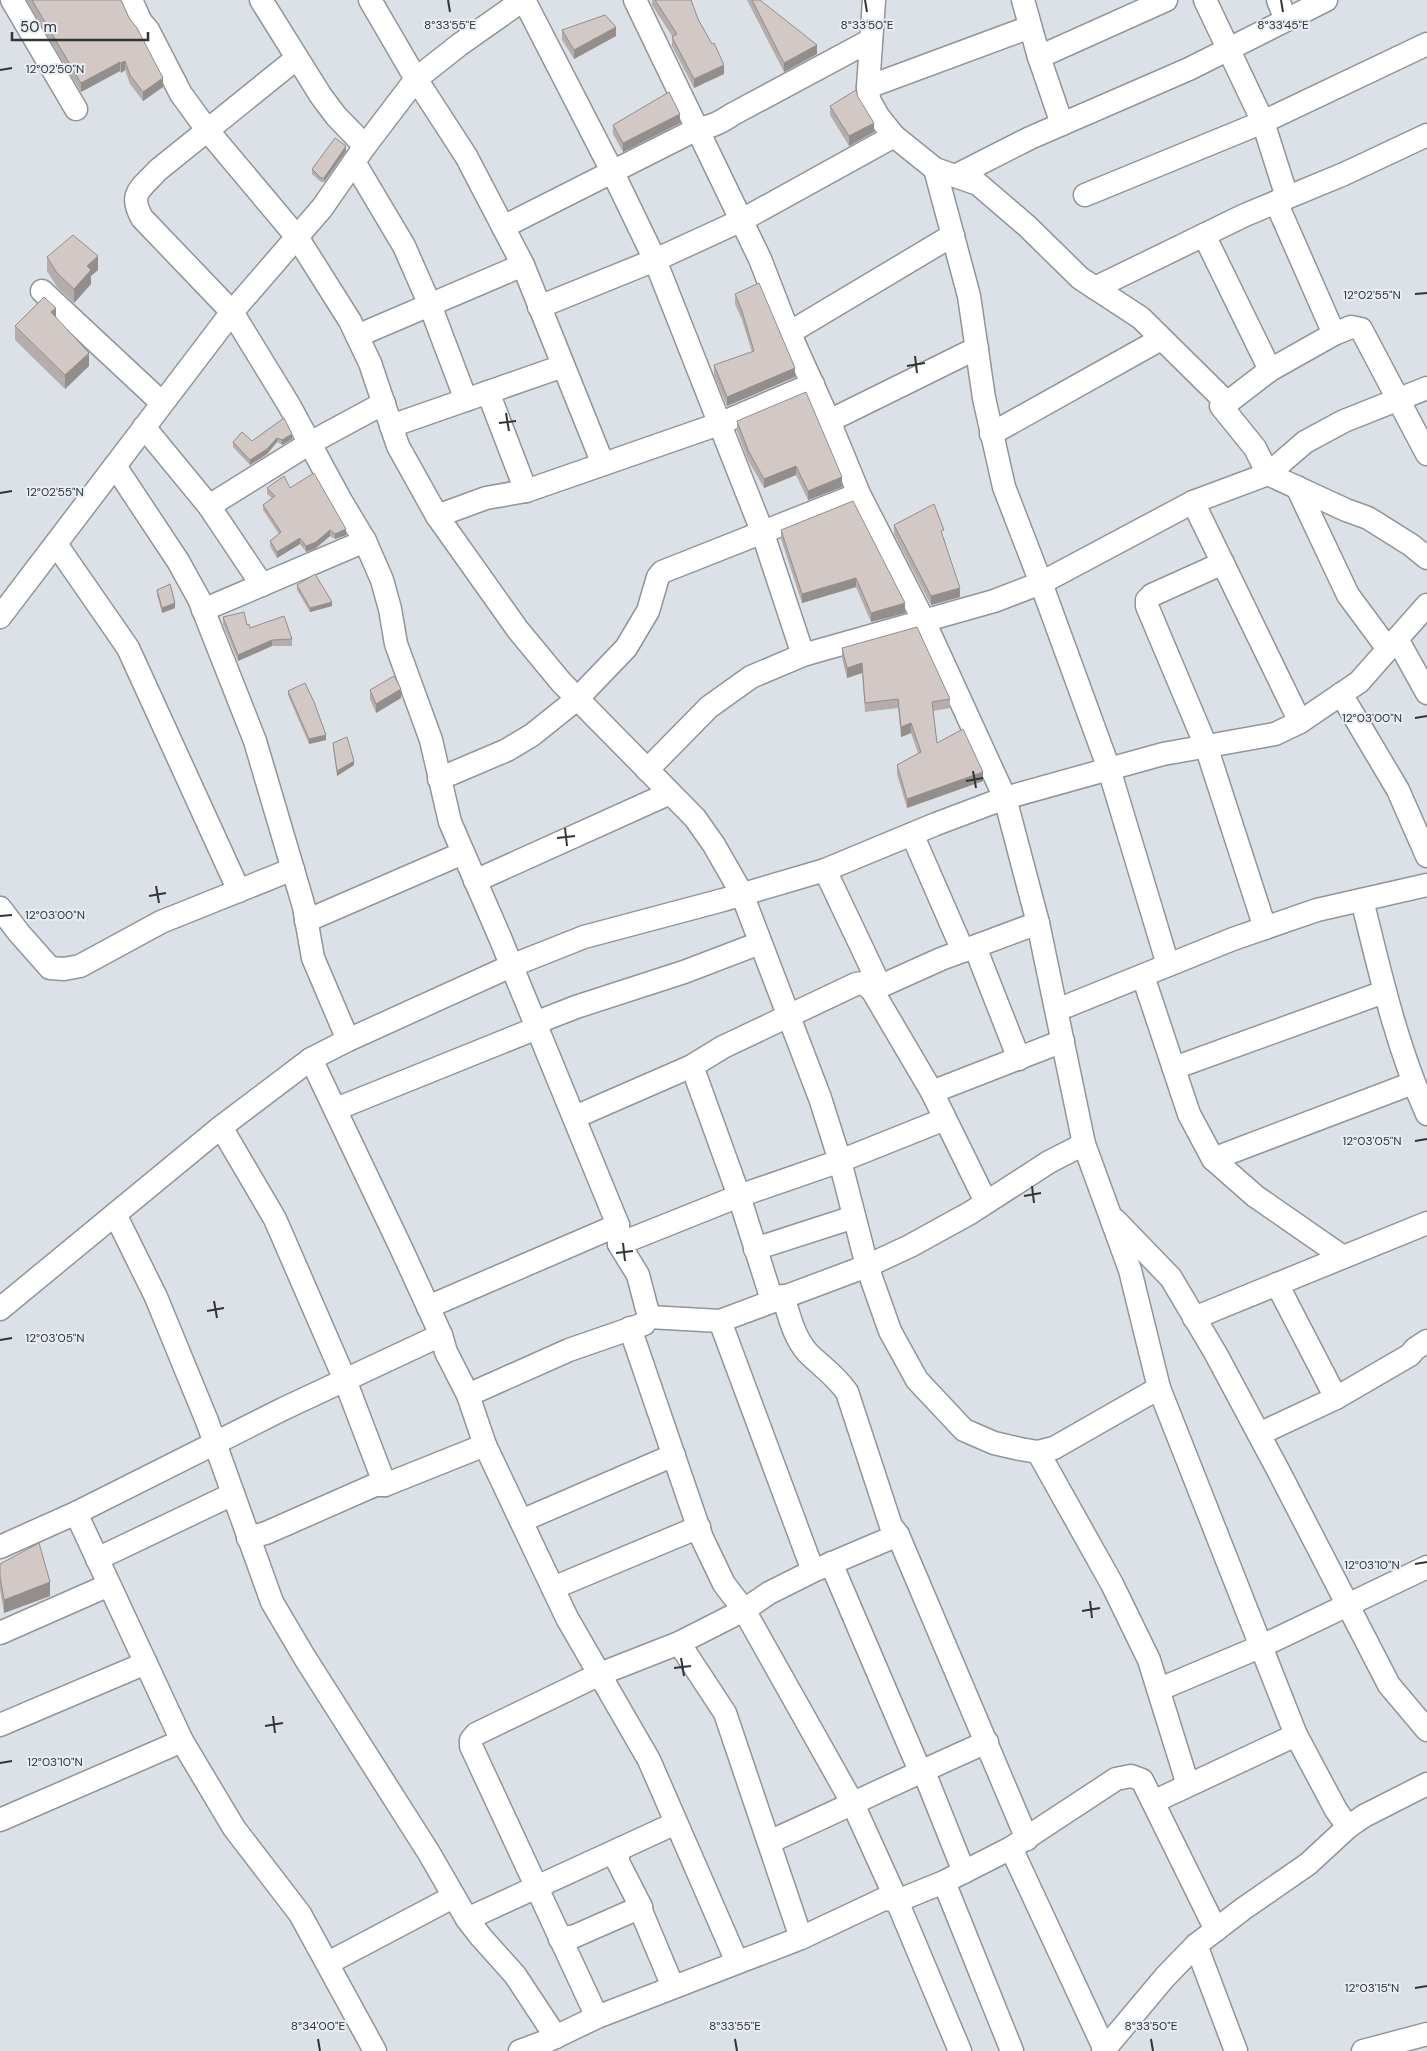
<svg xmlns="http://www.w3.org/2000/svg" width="1427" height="2051" font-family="'DM Sans',sans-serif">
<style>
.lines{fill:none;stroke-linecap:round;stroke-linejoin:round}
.minor-casing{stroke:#90959b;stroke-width:25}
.minor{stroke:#fff;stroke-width:22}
.wall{fill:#b5adab}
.shaded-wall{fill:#938d8b}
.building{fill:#d2c9c7;stroke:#938d8b}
.ticks{fill:none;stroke:#323436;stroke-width:2}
.ticks-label{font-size:12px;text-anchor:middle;fill:#323436;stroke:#e8eef4;stroke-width:4;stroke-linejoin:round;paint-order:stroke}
</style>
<rect width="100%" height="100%" fill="#dbe1e7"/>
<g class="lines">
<defs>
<g id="minor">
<path d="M12,0L76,109"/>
<path d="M131,0L141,22L148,30L181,94L208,131L297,237L350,321L370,363L398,446L437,516L518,630L561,682L695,818L714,845L742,894L820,1098L840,1161L867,1266L890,1331L917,1380L964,1430L994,1443L1020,1449L1038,1452L1054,1448L1159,1388"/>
<path d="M261,0L321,96L336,116L365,146"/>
<path d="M370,0L416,79L466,156L523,265L603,464"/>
<path d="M524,0L613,173L655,260L762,531L803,655"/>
<path d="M635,0L760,259L784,321L829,421L859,494L924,621L1005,798L1038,923L1084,1144L1130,1270L1159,1388L1296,1735L1336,1810L1348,1827"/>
<path d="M874,0L868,87L869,100L878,116L894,136L935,169L978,184L1027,226L1080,278L1141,318L1227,403L1221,406L1255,448L1268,474L1346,510L1368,518L1411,545L1427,558"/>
<path d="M1023,0L1039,57L1062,124"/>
<path d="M1205,0L1263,122L1287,197"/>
<path d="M1278,0L1286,20"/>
<path d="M1039,57L1166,0"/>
<path d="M297,58L158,170C141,189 128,193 142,218L232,312L289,405L341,501L365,541L382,580L390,609L396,644L431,740L450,822L501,940L618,1225L619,1244L638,1275L649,1317"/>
<path d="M868,87L1030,27"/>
<path d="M354,162L404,246L430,305L466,400"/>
<path d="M935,169L969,296L984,398L1004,487L1041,583L1109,769L1168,965"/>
<path d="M957,175L1030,138L1189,69L1326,0"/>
<path d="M1085,195L1263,122L1427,44"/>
<path d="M1276,202L1334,334"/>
<path d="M503,227L697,129C712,127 721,122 733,114L871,40"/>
<path d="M1204,235L1270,370"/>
<path d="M1095,288L1245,215L1344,174L1427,135"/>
<path d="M42,291L162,403"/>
<path d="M539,307L655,260L742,220L894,136"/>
<path d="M789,333L953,235"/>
<path d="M357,336L523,265"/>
<path d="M488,392L526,491"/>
<path d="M1227,403L1270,370L1334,334L1351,327L1361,329L1427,454"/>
<path d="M829,421L977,348"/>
<path d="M391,426L563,366"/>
<path d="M144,427L209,506L262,585"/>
<path d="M991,434L1161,339"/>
<path d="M115,466L178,561L199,599L255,741L304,907L313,958L348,1040"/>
<path d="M1297,487L1348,595L1388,649"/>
<path d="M1193,502L1300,722"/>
<path d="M209,506L310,443L384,403"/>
<path d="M437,516L486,498L526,491L719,424L813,384"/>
<path d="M56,544L128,648L239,891"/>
<path d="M1223,563L1152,595L1147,600V606L1206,746L1265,928"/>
<path d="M203,610L365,541"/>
<path d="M0,617L232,312L322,208L365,146L416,79L459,45L523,0"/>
<path d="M1397,639L1427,693"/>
<path d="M1341,694L1398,790L1427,856"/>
<path d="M647,770L709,707L751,677L803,655L994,601L1041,583L1193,502L1268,474L1305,442L1344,421L1427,388"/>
<path d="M439,779L507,750L532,735L577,699L626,648L648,611L658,577L662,572L859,494"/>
<path d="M912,834L963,951"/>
<path d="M825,870L880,986"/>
<path d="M475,881L670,793"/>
<path d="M1362,900C1380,972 1396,1045 1427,1114"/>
<path d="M0,908L19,933L50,968L64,969L80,966L161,922L293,869"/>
<path d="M306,921L463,853"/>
<path d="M975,947L1019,1059"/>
<path d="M1143,976L1189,1114L1213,1159L1255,1196L1343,1257"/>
<path d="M872,990L941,959L1038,923"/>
<path d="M1057,1010L1233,939L1317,910L1427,885"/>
<path d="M535,1023L576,1007L684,972L760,943"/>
<path d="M311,1059L402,1250L441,1335L446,1352L468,1395L485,1445L521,1521L567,1618L649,1760L737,1962"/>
<path d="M692,1066L739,1196L772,1300"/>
<path d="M1174,1068L1384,992"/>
<path d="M932,1092L1063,1041"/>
<path d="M336,1109L537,1028"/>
<path d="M575,1117L692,1066L723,1047L856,984L863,983L872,990L932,1092L986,1202"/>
<path d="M221,1127L275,1219L345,1380L385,1485"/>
<path d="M1213,1159L1413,1083"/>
<path d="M115,1214L156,1297L207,1421L272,1602L305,1658L429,1853L467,1919L481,1937L515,1975L556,2037"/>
<path d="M1115,1220L1171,1278L1216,1354L1278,1470L1389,1685L1427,1730"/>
<path d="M619,1244L739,1196L840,1161L945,1119"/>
<path d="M755,1249L854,1217"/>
<path d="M1277,1284L1336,1398"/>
<path d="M783,1296C789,1315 794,1338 808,1353C822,1367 835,1375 847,1392L891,1526L898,1535L1027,1839"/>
<path d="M428,1307L618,1225"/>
<path d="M0,1309L221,1127L311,1059L348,1040L511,966L584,937L723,900L825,870L936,824L1005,798L1163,754L1275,734L1300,722L1359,682L1427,605"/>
<path d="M649,1317L720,1321L867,1266L910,1246L970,1213L1049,1162L1084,1144"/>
<path d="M1194,1318L1427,1223"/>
<path d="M630,1328L702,1538L724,1584L744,1610L853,1804L897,1901L960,2051"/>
<path d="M468,1395L569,1350L644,1324"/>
<path d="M1259,1434L1336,1398L1410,1355L1415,1349L1427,1341"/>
<path d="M1038,1452L1112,1584L1149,1660L1188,1785"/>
<path d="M76,1513L182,1741L234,1828L300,1914L375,2051"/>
<path d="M521,1521L674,1455"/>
<path d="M248,1538L266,1533L375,1485H385L485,1445"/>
<path d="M0,1547L76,1513L283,1409L441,1335"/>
<path d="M97,1559L233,1494"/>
<path d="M831,1563L920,1771L926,1777L964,1872"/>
<path d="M818,1569L898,1535"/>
<path d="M553,1588L699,1527"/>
<path d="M0,1633L109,1585"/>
<path d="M679,1643L725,1713L801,1938"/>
<path d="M1160,1689L1262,1646L1427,1567"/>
<path d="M0,1725L146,1663"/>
<path d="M1153,1802L1296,1735"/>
<path d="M0,1820L182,1741"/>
<path d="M769,1842C842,1809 914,1774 987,1742"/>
<path d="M1011,1848L1105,2050"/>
<path d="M618,1850V1862L641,1907L642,1913L673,1987"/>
<path d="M944,1882L1012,2051"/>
<path d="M467,1919L676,1823"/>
<path d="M560,1939L575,1936L641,1907"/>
<path d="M1196,1945L1236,2051"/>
<path d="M328,1963L453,1897"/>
<path d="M597,2017L471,1746V1740L476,1734L600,1674L679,1643L744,1610L769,1593L813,1571L720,1321"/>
<path d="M520,2051L547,2041L597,2017L801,1938L884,1899L897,1901L944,1882L1011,1848L1116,1779L1131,1776L1142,1780L1216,1930"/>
<path d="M1103,2051L1165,1977L1196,1945L1243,1909L1308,1864L1348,1827L1364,1816L1427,1784"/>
<path d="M1363,2051L1427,2034"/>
</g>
</defs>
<use href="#minor" class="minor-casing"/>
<use href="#minor" class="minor"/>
</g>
<g class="wall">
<path d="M26,0H121L163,87L143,101L130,84L125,70L121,73L120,71L81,92Z"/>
<path d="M652,0H691L698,19L724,74L694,88L672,46V36L652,5Z"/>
<path d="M747,0H760L817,54L784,72Z"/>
<path d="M562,30L616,36L574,59L562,40Z"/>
<path d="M858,97L874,132L849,146L830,115V106Z"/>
<path d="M680,123L623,152L613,134V125Z"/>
<path d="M346,151L324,182H321L312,174V169Z"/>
<path d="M47,257L98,270L91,276V284L74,303L57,287L47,271Z"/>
<path d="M735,294L795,377L727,406L714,375V365L752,352L742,320L735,304Z"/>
<path d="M56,317L89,366L65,389L15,340V326Z"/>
<path d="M284,418L292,439L282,445L277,442L267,454L250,465L233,447V442L252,441Z"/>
<path d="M737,421L842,487L808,500L796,475L764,488L748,460L737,431Z"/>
<path d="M267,488H290L346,535L335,539L330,536L316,548L306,552L300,544L277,558L270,546V541L279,534L263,510V505L272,498L267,494Z"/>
<path d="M853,501L905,613L871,622L856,587L802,603L781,539V530Z"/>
<path d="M894,525L944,538L960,597L931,605L894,534Z"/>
<path d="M297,585L332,606L310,612L297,590Z"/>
<path d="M157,590L175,608L162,613L157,595Z"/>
<path d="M223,617L247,625L250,628L292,639V646H272L238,661L223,624Z"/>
<path d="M842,648L950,699V708L933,711L937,743L983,781L907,808L897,774V765L918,753L911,733L901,737L898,708L865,712L862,673L847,678L842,658Z"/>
<path d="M370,690L401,698L376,713L370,699Z"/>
<path d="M288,691L326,740L309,744L288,695Z"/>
<path d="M333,743L354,765L337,776L333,748Z"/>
<path d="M0,1564L50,1596L4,1613L0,1589Z"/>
</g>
<g class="shaded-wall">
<path d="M616,27V36L574,59V50Z"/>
<path d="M817,45V54L784,72V63Z"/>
<path d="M125,61V70L121,73V63Z"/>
<path d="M120,62V71L81,92V83Z"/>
<path d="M724,65V74L694,88V79Z"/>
<path d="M163,78V87L143,101V92Z"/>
<path d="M680,114V123L623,152V143Z"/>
<path d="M874,123V132L849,146V136Z"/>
<path d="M346,146V151L324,182V178Z"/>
<path d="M98,256V270L91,276V284L74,303V289L87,266Z"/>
<path d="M56,308V322L51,312Z"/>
<path d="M89,353V366L65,389V375Z"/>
<path d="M795,368V377L727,406V397Z"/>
<path d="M292,434V439L282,445V440Z"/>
<path d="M277,438V442L267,454L250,465V460Z"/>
<path d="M796,466V475L764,488V479Z"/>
<path d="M842,477V487L808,500V491Z"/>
<path d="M346,529V535L335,539V534Z"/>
<path d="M330,530V536L316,548L306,552V546Z"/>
<path d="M300,538V544L277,558V552Z"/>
<path d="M856,578V587L802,603V594Z"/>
<path d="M960,588V597L931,605V596Z"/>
<path d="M332,602V606L310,612V608Z"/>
<path d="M175,603V608L162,613V608Z"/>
<path d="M905,603V613L871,622V613Z"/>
<path d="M272,640V646L238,661V655Z"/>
<path d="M862,663V673L847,678V668Z"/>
<path d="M401,689V698L376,713V704Z"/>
<path d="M911,723V733L901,737V727Z"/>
<path d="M326,735V740L309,744V739Z"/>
<path d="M354,761V765L337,776V771Z"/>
<path d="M983,772V781L907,808V799Z"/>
<path d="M50,1582V1596L4,1613V1600Z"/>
</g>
<g class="building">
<path d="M32,0H121L129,18L137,28L163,78L143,92L130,75L125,61L121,63L120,62L81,83Z"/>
<path d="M655,0H691L698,19L712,44L714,43L724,65L694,79L672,37L677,34Z"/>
<path d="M752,0H760L817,45L784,63Z"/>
<path d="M605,15L616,27L574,50L562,30Z"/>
<path d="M856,90L858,97L874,123L849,136L830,106Z"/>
<path d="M669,92L680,114L623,143L613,125Z"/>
<path d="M335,138L346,146L324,178H321L312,169Z"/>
<path d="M73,235L98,256L87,266L91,270L74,289L57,273L47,257Z"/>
<path d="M759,283L795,368L727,397L714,365L754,351L742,311L735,294Z"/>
<path d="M44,297L56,308L51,312L89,353L65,375L15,326Z"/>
<path d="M806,392L842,477L808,491L796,466L764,479L748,450L737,421Z"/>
<path d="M284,418L292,434L282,440L277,438L267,449L250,460L233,442L242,432L252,441Z"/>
<path d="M314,473L346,529L335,534L330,530L316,542L306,546L300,538L277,552L270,541L281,532L263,505L275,496L267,488L284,476L290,488Z"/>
<path d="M853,501L905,603L871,613L856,578L802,594L781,530Z"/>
<path d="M934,504L944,530L941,531L960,588L931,596L894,525Z"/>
<path d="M315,574L332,602L310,608L297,585Z"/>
<path d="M170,584L175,603L162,608L157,590Z"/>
<path d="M244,612L247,625L249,624L250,628L284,616L292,639L272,640L238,655L223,617Z"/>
<path d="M917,627L950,699L932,702L937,743L963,729L983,772L907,799L897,765L921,752L911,723L901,727L898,699L865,703L862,663L847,668L842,648Z"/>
<path d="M394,676L401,689L376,704L370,690Z"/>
<path d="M305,683L314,702L326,735L309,739L288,691Z"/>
<path d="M347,737L354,761L337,771L333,743Z"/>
<path d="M39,1543L50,1582L4,1600L0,1576V1564Z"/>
</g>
<path class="ticks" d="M448,0L450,12M865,0L867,12M1281,0L1283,12M0,70L12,68M1415,294L1427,293M915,356L917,373M907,366L925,363M506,413L509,431M499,423L516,421M0,493L12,491M1415,718L1427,716M973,771L976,788M966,781L983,778M565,828L567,846M557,838L575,836M156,886L159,903M149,896L166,893M0,916L12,915M1415,1141L1427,1139M1032,1186L1034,1203M1024,1196L1041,1193M623,1243L625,1261M616,1253L633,1251M214,1301L217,1318M207,1311L224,1308M0,1340L12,1338M1415,1564L1427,1562M1090,1601L1092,1618M1082,1611L1100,1608M681,1658L684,1676M674,1668L691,1666M273,1716L275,1733M265,1726L283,1723M0,1763L12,1761M1415,1988L1427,1986M318,2039L320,2051M735,2039L737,2051M1151,2039L1153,2051"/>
<g class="ticks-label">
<text x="450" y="29">8°33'55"E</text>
<text x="867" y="29">8°33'50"E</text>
<text x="1283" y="29">8°33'45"E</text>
<text x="55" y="73">12°02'50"N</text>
<text x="1372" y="299">12°02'55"N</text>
<text x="55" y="496">12°02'55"N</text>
<text x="1372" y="722">12°03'00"N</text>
<text x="55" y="919">12°03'00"N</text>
<text x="1372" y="1145">12°03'05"N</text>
<text x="55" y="1342">12°03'05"N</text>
<text x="1372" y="1569">12°03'10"N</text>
<text x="55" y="1766">12°03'10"N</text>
<text x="1372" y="1992">12°03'15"N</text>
<text x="318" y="2030">8°34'00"E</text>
<text x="735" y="2030">8°33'55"E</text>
<text x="1151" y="2030">8°33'50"E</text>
</g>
<path d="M12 32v8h136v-8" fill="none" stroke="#323436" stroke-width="2.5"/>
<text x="20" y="32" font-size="15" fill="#323436" stroke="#e8eef4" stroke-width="4" paint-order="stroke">50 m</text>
</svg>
